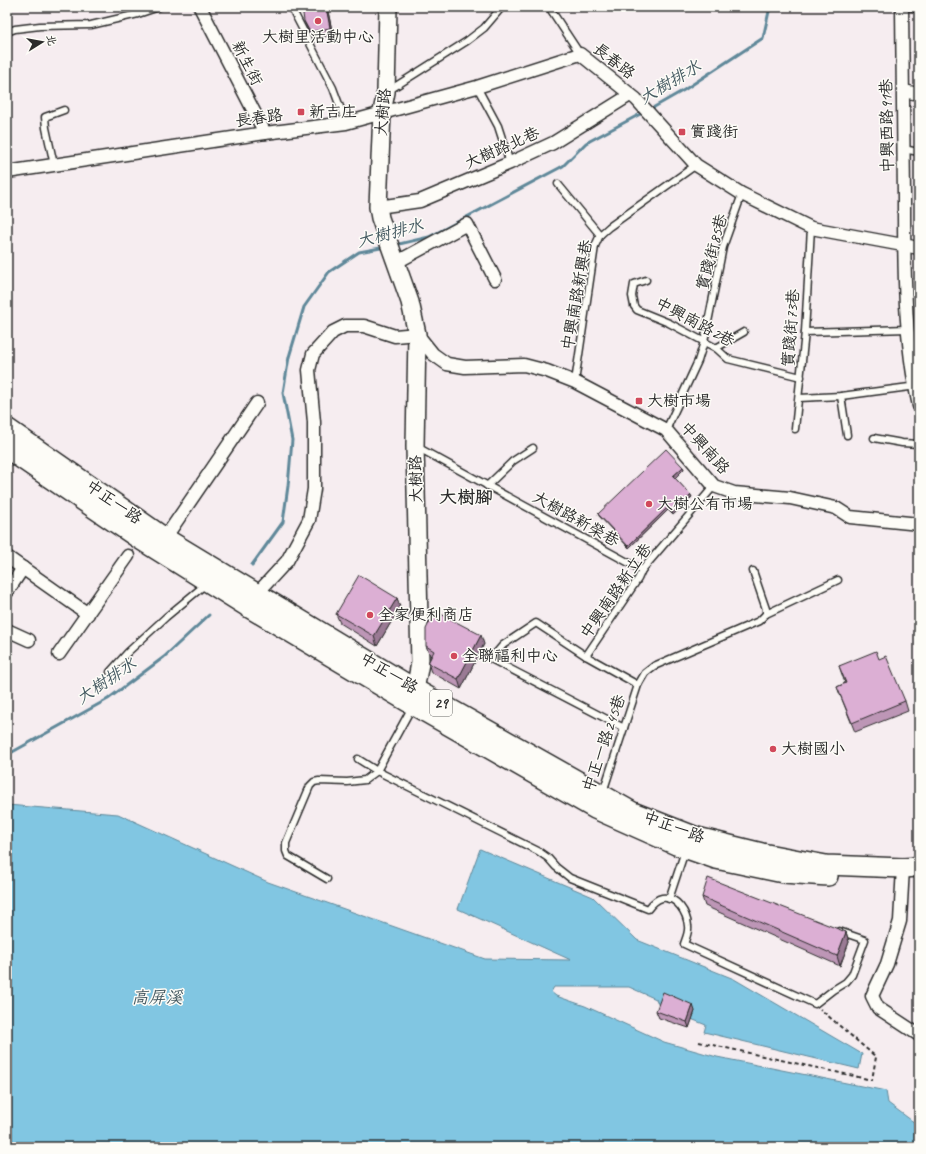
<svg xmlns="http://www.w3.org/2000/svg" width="926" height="1154" font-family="Caveat,'LXGW WenKai TC',sans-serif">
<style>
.water{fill:#81c6e2;stroke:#5f8899}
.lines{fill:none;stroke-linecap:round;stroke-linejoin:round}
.stream{stroke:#5f8899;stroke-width:3}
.lane-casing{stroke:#2b2b2b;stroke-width:9}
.street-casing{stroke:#2b2b2b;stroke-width:15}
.secondary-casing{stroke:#2b2b2b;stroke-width:20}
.primary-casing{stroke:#2b2b2b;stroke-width:22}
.path{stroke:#2b2b2b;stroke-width:2;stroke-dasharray:4 3;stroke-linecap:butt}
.lane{stroke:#fdfcf7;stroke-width:6}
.street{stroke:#fdfcf7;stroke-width:12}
.secondary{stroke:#fdfcf7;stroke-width:17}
.primary{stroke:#fdfcf7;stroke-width:19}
.wall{fill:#bd96b6;stroke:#2b2b2b}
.shaded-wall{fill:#9a7a94;stroke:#2b2b2b}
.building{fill:#dcafd4;stroke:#2b2b2b}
.poi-dot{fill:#d1495b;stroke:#fdfcf7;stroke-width:1.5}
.labels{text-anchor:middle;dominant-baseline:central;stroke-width:3;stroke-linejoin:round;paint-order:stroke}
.shield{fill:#fdfcf7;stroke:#6a6a68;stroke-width:1}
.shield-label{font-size:15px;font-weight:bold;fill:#2b2b2b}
.poi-label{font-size:16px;fill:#2b2b2b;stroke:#fdfcf7;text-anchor:start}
.street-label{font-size:16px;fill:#2b2b2b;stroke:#fdfcf7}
.water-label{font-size:17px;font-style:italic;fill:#455a62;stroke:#fdfcf7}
.quarter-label{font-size:18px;font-weight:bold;fill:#2b2b2b;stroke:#fdfcf7}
</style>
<rect width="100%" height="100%" fill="#f6edf0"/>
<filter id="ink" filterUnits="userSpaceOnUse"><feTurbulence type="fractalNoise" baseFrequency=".025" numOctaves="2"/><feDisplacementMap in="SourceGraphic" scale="8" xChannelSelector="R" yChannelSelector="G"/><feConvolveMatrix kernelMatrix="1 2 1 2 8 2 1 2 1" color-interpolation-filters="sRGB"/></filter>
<g filter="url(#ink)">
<path class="water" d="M7,805L118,814L268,882L485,959L571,960L458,909L480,849L593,897L637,940L734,979L862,1054L859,1069L704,1032L706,1025L659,1006L656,999L629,987H554L551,992L556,996L585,1006L664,1042L717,1057L886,1091L888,1103L919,1126V1147H7Z"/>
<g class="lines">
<g class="stream">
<path d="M649,110L684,90L763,38L770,7"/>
<path d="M395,245L429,237L563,166L586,143L644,112"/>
<path d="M252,565L283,522L288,486L292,440L283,393L289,357L304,307L329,272L359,252L386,247"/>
<path d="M7,755L108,699L164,657L209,615"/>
</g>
<defs>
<g id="lane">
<path d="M291,7L333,88L346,123"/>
<path d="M549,7L580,54"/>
<path d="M911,7L919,10"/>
<path d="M7,32L15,29L40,26L91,25L138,14L159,7"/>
<path d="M477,87L498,126L510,163"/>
<path d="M388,91L467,41L484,28L502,7"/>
<path d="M903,149L919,152"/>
<path d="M54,165L46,128L45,117L64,110"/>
<path d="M558,184L600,235"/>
<path d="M646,280L634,284L632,296L634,306L637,310L669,323L716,348L728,359L801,377"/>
<path d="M805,332L908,329"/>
<path d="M716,348L744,332"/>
<path d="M575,382L595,246L600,235L609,227L696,165"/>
<path d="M841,396L847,435"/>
<path d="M799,398L841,396L917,386"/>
<path d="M795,429L805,332L811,228"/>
<path d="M666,430L698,361L704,342L723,247L742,194"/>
<path d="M874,438L902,443L919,444"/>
<path d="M417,447L642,570"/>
<path d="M487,486L513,461L533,448"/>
<path d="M766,614L838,580"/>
<path d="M586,656L638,579L642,570L714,486"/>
<path d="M110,672L128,652L166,617L206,584"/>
<path d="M624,728L491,659L503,645L536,623L586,656L638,685"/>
<path d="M358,759L377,771L538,851L548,858L556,867L570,878L648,909C651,905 656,899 662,898C677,896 687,913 688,926C689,932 686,938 684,944L815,1004L833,990L846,982L852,975L865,940L839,931"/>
<path d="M603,792L638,685L645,673L654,666L759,621L766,614V609L753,571"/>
<path d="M327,879L288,856L286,851V843L310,786L314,782L319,781L347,782L365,780L377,771L412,707"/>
<path d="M669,899L685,851"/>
</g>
<g id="street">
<path d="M200,7L265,133"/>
<path d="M902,7C903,71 903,134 904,198C904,267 904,339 919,406"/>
<path d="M903,91L919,94"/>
<path d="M7,172L265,133L346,123L477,87L580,54L636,99L696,165L742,194L811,228L919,248"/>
<path d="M378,207L420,201L510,163L553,143L630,95"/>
<path d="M397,262L467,224L495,279"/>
<path d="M165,538L257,403"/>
<path d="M7,557L88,614"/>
<path d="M7,592L23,568"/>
<path d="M252,599L287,561L309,520L314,489V422L309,370L313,354L333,332L345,326H364L395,336L417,334L433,354L447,364L465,367L524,365L547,371L575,382L666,430L714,486L734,493L790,498L836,508L850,517L919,524"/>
<path d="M7,630L29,640"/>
<path d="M59,654L128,556"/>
<path d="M903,868L900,921L887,964L872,996L878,1008L919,1035"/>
</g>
<path id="secondary" d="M388,7L386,92L382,112L378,207L380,218L410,302L417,334L415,446L420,663L413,701"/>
<g id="primary">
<path d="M7,428L165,538L415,689L633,812L697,837L762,853L826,865L903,868L919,867"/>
<path d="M7,449L136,537L246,606L413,705L595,809L676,845L716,859L783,873L828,876"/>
</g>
</defs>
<use href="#lane" class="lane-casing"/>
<use href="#street" class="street-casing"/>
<use href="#secondary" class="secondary-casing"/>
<use href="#primary" class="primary-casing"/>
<path class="path" d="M699,1042L872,1080L876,1057L820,1009"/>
<use href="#lane" class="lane"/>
<use href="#street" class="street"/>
<use href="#secondary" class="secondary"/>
<use href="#primary" class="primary"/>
</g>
<g class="wall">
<path d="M327,7L333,35L312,39L307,28L304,21Z"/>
<path d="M683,467L684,469L675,478L692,497L673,515L668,510L629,548L599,516L598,514Z"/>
<path d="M397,598L400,607L377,646L340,623L336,614Z"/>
<path d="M484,644L461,689L431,672L428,663L431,656L430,655L426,646Z"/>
<path d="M879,659L905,701L908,711L855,732L837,687L845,683L839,666Z"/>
<path d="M702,897L846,932L849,942L840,966L705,906Z"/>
<path d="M656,1011H695L689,1028L659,1018Z"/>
</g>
<g class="shaded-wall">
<path d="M326,7H327L333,35L330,28Z"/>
<path d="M683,467L684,469L674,479L673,476Z"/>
<path d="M691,495L692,497L673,515L672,513Z"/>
<path d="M667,508L668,510L629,548L628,546Z"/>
<path d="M397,598L400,607L377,646L374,636Z"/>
<path d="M481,635L484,644L461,689L458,679Z"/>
<path d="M846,932L849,942L840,966L837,956Z"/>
<path d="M693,1005L695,1011L689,1028L687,1022Z"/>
</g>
<g class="building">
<path d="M302,7H326L330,28L310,32L304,21Z"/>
<path d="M666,449L683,467L673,476L691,495L672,513L667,508L628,546L598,514Z"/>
<path d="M359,575L397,598L374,636L336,614Z"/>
<path d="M435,611L481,635L458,679L428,663L434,651L426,646V629Z"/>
<path d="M876,651L879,659L886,656L905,701L852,723L837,687L846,683L839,666Z"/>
<path d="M708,878L846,932L837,956L702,897Z"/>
<path d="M663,992L693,1005L687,1022L656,1011Z"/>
</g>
</g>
<g class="poi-dot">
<circle cx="318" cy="21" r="4"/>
<rect x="297" y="108" width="8" height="8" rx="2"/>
<rect x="678" y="128" width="8" height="8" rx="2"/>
<rect x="635" y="397" width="8" height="8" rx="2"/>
<circle cx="649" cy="504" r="4"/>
<circle cx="370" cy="615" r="4"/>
<circle cx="454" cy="656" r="4"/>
<circle cx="773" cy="749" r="4"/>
</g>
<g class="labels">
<rect class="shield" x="430" y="690" width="22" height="26" rx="3"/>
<g class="shield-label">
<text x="441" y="703">29</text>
</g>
<g class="poi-label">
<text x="318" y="37" text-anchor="middle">大樹里活動中心</text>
<text x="309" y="112">新吉庄</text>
<text x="690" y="132">實踐街</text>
<text x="647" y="401">大樹市場</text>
<text x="657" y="504">大樹公有市場</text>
<text x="378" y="615">全家便利商店</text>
<text x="462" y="656">全聯福利中心</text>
<text x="781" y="749">大樹國小</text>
</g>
<g class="street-label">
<text transform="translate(614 61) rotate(38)">長春路</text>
<text transform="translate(247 63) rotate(63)">新生街</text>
<text transform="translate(383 112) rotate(-85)">大樹路</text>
<text transform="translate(259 118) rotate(-8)">長春路</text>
<text transform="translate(887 126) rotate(-91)">中興西路91巷</text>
<text transform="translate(502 148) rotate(-24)">大樹路北巷</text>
<text transform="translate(712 252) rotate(-75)">實踐街85巷</text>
<text transform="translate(577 295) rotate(-80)">中興南路新興巷</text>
<text transform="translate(695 322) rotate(28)">中興南路2巷</text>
<text transform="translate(791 328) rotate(-86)">實踐街73巷</text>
<text transform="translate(705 448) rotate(48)">中興南路</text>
<text transform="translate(416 479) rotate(-91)">大樹路</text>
<text transform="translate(114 502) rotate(35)">中正一路</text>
<text transform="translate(576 519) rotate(29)">大樹路新榮巷</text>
<text transform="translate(616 591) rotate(-55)">中興南路新立巷</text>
<text transform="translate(389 673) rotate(31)">中正一路</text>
<text transform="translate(604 743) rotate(-71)">中正一路245巷</text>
<text transform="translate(674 827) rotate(20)">中正一路</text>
</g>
<g class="water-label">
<text transform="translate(670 82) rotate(-31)">大樹排水</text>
<text transform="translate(390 233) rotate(-15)">大樹排水</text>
<text transform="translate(106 681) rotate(-34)">大樹排水</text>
<text x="157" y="997">高屏溪</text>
</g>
<g class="quarter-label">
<text x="466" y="497">大樹腳</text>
</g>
</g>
<rect width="926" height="1154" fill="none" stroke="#fdfcf7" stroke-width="24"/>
<rect x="12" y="12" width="902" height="1130" fill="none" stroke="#2b2b2b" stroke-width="1.5" filter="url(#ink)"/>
<g transform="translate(42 42) rotate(79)" stroke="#fdfcf7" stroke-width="3" paint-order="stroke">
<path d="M0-3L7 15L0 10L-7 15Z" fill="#2b2b2b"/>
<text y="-6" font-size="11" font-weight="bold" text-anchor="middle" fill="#2b2b2b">北</text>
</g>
</svg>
